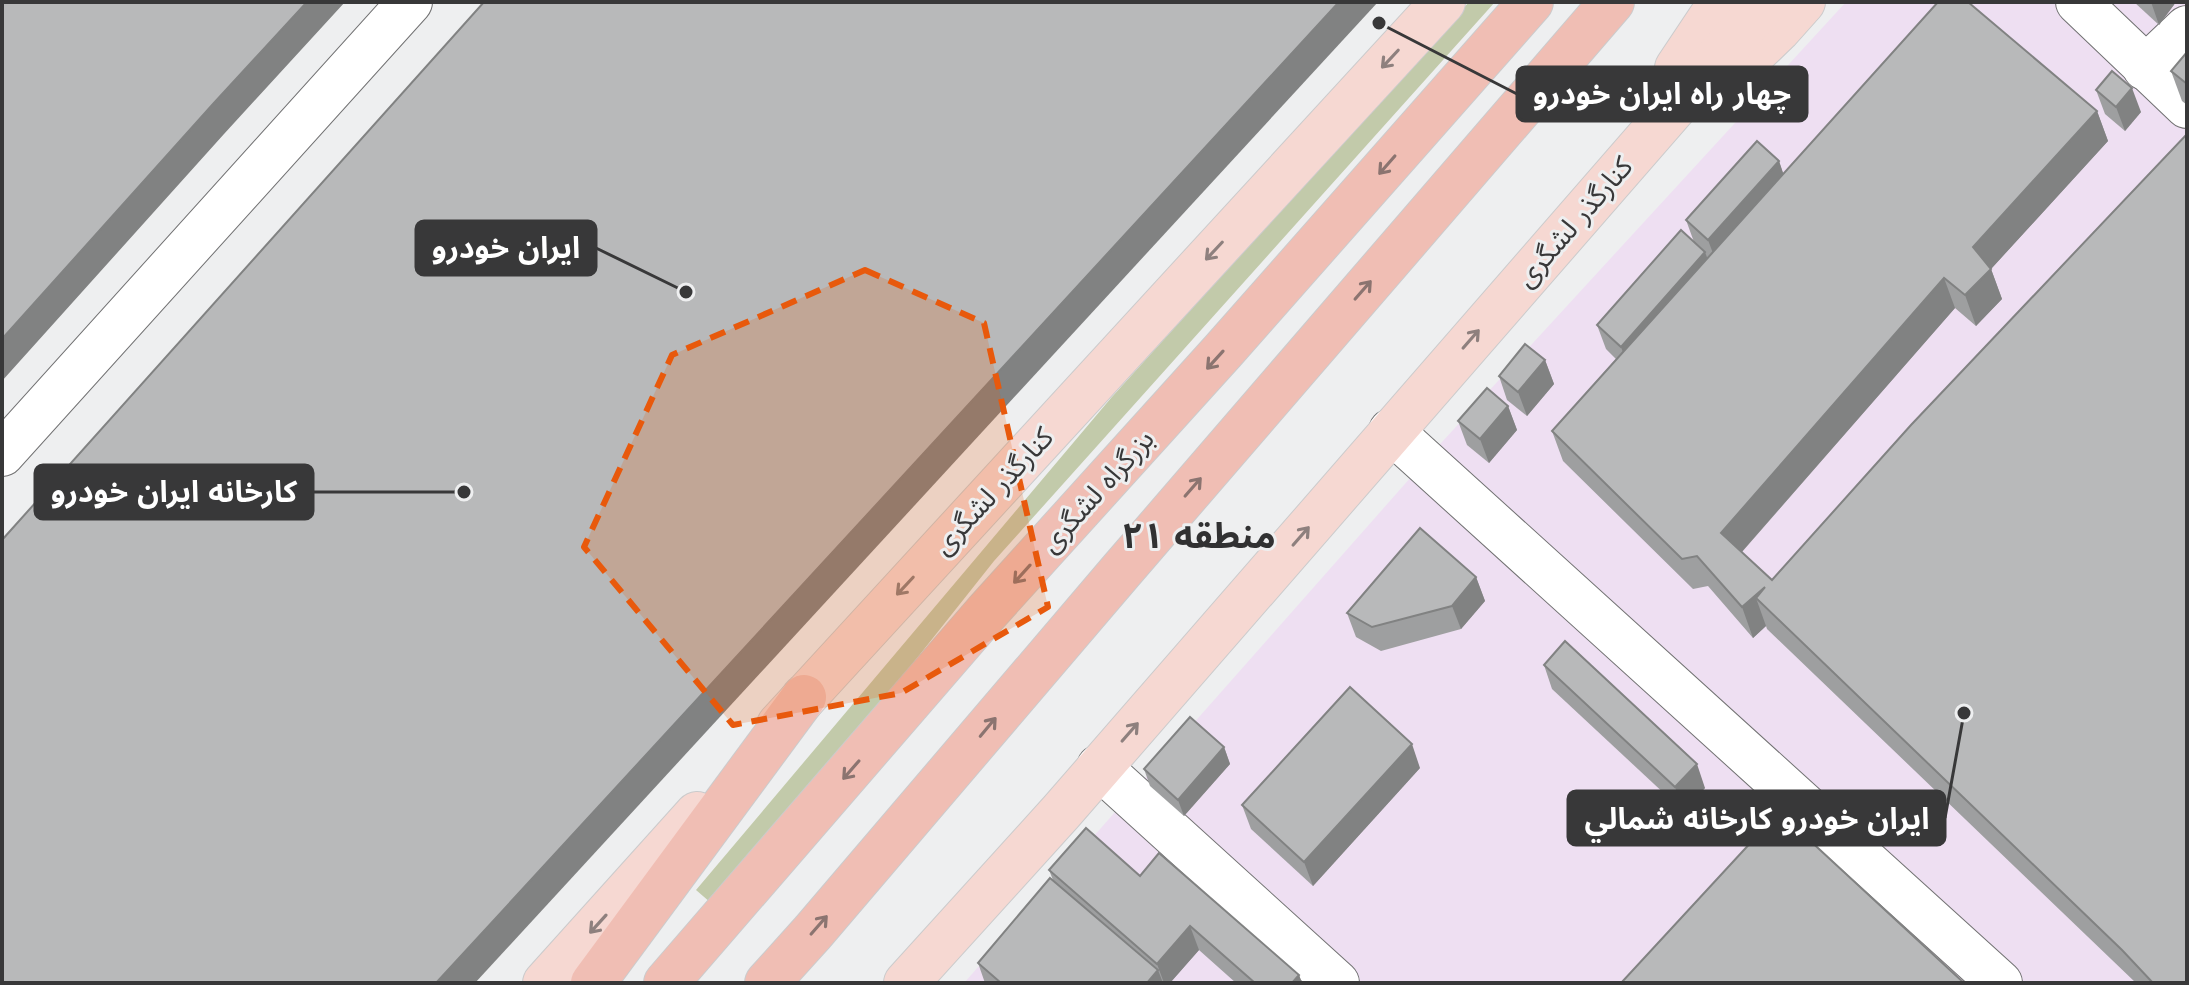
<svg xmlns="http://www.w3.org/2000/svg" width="2189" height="985" font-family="Jost,'Noto Sans Arabic',sans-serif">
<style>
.industrial{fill:#eedff2}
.green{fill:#c2caaa}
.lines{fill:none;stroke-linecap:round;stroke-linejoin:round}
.minor-casing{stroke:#717172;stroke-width:46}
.major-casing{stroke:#cbcbcc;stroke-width:46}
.highway-casing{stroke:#cbcbcc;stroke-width:46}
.minor{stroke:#fff;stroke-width:44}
.major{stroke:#f6d8d2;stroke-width:44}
.highway{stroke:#f0beb4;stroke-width:44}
.wall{fill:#9e9fa0}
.shaded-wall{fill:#818282}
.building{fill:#b8b9ba;stroke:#818282;stroke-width:2}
.oneway{stroke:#8e807e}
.oneway2{stroke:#8b7470}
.marked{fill:#e8590c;fill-opacity:0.2;stroke:#e8590c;stroke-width:6;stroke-dasharray:16 10;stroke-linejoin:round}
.labels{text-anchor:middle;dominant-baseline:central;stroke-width:6;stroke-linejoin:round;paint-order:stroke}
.street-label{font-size:28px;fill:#383839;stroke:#eeeff0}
.district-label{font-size:36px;font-weight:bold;fill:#313132;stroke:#eeeff0}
.leader{fill:none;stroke:#383839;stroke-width:3}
.callout-dot{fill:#383839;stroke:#eeeff0;stroke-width:3}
.callout{fill:#383839;stroke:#383839;stroke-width:3}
.callout-label{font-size:30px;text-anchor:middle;font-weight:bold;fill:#fff}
</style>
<rect width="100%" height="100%" fill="#eeeff0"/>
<path class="industrial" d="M1846,2H2187V983H964L1442,442Z"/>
<path class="green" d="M1469,2H1495L994,561L718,909L696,890L1111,398Z"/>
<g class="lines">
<defs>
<g id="minor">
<path d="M2078,2L2187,106"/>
<path d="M2145,68L2187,28"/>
<path d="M1391,431L2000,983"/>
<path d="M2,454L410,2"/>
<path d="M1099,767L1337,983"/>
</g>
<g id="major">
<path d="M1753,54L1778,30L1803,2"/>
<path d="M1677,68L1721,2"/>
<path d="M779,725L1443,2"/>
<path d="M545,983L697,814"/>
<path d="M906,983L1061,812L1766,2"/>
</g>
<g id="highway">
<path d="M593,983L804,697"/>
<path d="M666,983L986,613L1223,351L1531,2"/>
<path d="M767,983L813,932L1121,571L1612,2"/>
</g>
</defs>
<use href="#minor" class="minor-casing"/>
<use href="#major" class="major-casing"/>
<use href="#highway" class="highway-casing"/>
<use href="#minor" class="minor"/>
<use href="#major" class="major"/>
<use href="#highway" class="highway"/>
</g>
<g class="wall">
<path d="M2134,2H2176L2159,25Z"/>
<path d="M2187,52V105L2182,101L2171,71Z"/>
<path d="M2096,90L2141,112L2125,131L2105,114Z"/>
<path d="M2097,111L2108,141L1991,269L2002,299L1976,326L1955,308L1742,552L2187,983H2136L1767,629L1766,626L1753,638L1708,586L1693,589L1563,461L1552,431L1616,359L1606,349L1597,325L1694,242L1686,220L1779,161L1783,173Z"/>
<path d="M1545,360L1554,384L1527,416L1507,400L1499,376Z"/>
<path d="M1508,406L1517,430L1489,463L1467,445L1458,421Z"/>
<path d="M1476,577L1485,601L1461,629L1381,651L1356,637L1347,613Z"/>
<path d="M1544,665L1705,788L1683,811L1552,689Z"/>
<path d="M1224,747L1230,764L1184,816L1150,786L1144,769Z"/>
<path d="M1420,768L1313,886L1251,829L1242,805Z"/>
<path d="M1049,870L1140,876L1299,975L1302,983H1236L1199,950L1170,983H985L978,963L1053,880Z"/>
</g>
<g class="shaded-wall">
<path d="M307,2H345L224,134L2,381V339L213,104Z"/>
<path d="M1339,2H1378L475,983H436Z"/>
<path d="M2151,2H2176L2159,25Z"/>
<path d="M2132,88L2141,112L2125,131L2116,107Z"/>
<path d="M2097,111L2108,141L1991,269L2002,299L1976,326L1965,295L1973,247Z"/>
<path d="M1779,161L1787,185L1717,264L1708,240Z"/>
<path d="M1705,252L1714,276L1630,371L1621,347Z"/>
<path d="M1944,278L1955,308L1732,563L1721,533Z"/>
<path d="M1545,360L1554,384L1527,416L1518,392Z"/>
<path d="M1508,406L1517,430L1489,463L1480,439Z"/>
<path d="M1476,577L1485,601L1461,629L1452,606Z"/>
<path d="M1765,587L1756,598L1766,626L1753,638L1742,607Z"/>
<path d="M1412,744L1420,768L1313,886L1304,862Z"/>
<path d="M1224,747L1230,764L1184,816L1178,800Z"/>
<path d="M1697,764L1705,788L1683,811L1675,787Z"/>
<path d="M1190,926L1199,950L1170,983H1164L1157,964Z"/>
<path d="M1158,970L1163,983H1147Z"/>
<path d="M1299,975L1302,983H1292Z"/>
</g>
<g class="building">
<path d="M2,2H307L213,104L2,339Z"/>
<path d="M484,2H1339L436,983H2V540Z"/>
<path d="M1938,2H1968L2097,111L1973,247L1991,269L1965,295L1944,278L1721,533L1772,580L1911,425L2187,134V983H2153L2122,950L1756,598L1765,587L1742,607L1697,556L1682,559L1552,431Z"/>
<path d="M2187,52V84L2171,71Z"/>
<path d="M2112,71L2132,88L2116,107L2096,90Z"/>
<path d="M1757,141L1779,161L1708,240L1686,220Z"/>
<path d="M1681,230L1705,252L1621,347L1597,325Z"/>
<path d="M1525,344L1545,360L1518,392L1499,376Z"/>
<path d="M1487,388L1508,406L1480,439L1458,421Z"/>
<path d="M1420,528L1476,577L1452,606L1372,627L1347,613Z"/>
<path d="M1565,641L1697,764L1675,787L1544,665Z"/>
<path d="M1350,687L1412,744L1304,862L1242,805Z"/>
<path d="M1190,717L1224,747L1178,800L1144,769Z"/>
<path d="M1779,812L1964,983H1621Z"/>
<path d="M1086,828L1140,876L1159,853L1299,975L1292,983H1255L1190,926L1157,964L1049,870Z"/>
<path d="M1050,878L1158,970L1147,983H1001L978,963Z"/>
</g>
<defs><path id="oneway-shaft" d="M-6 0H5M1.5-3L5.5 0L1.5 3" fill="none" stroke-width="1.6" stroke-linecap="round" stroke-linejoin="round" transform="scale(2)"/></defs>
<g class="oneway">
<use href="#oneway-shaft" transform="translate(1390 59) rotate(133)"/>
<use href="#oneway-shaft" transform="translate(1214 251) rotate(133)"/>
<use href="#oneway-shaft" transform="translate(1471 339) rotate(-49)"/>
<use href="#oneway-shaft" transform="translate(1301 536) rotate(-49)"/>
<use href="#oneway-shaft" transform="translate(905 586) rotate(133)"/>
<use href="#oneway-shaft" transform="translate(1130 732) rotate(-49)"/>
<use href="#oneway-shaft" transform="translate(598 924) rotate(132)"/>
</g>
<g class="oneway2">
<use href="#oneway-shaft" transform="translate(1387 165) rotate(131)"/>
<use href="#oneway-shaft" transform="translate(1363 290) rotate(-49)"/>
<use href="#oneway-shaft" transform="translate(1215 360) rotate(132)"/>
<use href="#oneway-shaft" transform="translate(1193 487) rotate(-49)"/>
<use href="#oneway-shaft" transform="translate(1022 574) rotate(132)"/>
<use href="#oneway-shaft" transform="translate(988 727) rotate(-50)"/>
<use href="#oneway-shaft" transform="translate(851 770) rotate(131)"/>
<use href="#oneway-shaft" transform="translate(819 925) rotate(-49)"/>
</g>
<path class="marked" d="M865,270L984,323L1048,607L901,693L733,725L584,547L672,355Z"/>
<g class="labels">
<g class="street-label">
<text transform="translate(1574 222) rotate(-49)">کنارگذر لشگری</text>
<text transform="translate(993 491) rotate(-47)">کنارگذر لشگری</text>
<text transform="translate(1097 491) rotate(-48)">بزرگراه لشگری</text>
</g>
<g class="district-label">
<text x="1199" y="535">منطقه ۲۱</text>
</g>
</g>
<path class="leader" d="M1379 23L1517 94M686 292L596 248M464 492L313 492M1964 713L1945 818"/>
<g class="callout-dot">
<circle cx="1379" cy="23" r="8"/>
<circle cx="686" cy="292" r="8"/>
<circle cx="464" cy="492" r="8"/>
<circle cx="1964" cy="713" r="8"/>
</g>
<g class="callout">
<rect x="1517" y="67" width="290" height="54" rx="8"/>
<rect x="416" y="221" width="180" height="54" rx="8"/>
<rect x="35" y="465" width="278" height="54" rx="8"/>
<rect x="1568" y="791" width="377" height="54" rx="8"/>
</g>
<g class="callout-label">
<text x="1662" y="104">چهار راه ایران خودرو</text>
<text x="506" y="258">ایران خودرو</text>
<text x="174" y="502">کارخانه ایران خودرو</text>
<text x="1757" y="829">ايران خودرو كارخانه شمالي</text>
</g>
<rect width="2189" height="985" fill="none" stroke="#383839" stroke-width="8"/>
</svg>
